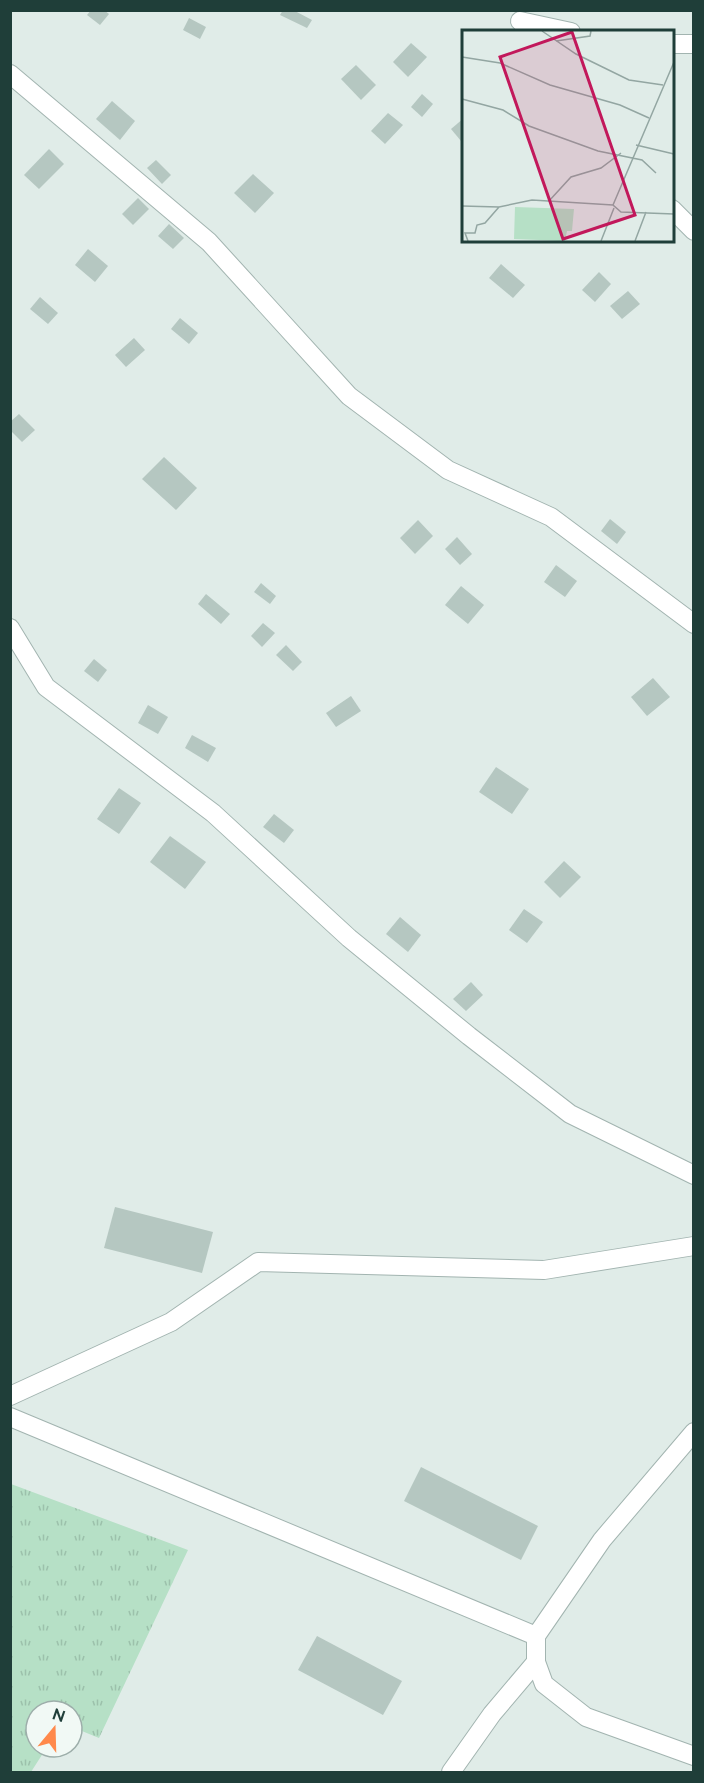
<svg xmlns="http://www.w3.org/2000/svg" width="704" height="1783" font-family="Raleway,sans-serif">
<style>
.grass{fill:url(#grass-tufts)}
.building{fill:#b5c7c1}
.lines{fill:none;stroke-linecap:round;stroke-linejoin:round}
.minor-casing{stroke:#a2b4b0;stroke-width:20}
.minor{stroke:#fff;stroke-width:18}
.inset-road{fill:none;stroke:#93a6a2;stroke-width:1.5}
.view{fill:#c2185b;fill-opacity:0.15;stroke:#c2185b;stroke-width:3}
.inset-edge{fill:none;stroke:#1f3e39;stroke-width:3}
</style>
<defs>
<pattern id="grass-tufts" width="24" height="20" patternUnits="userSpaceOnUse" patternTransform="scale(1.5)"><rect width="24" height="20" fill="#b6e0c6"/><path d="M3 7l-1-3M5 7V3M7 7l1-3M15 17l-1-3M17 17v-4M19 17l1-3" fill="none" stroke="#9cc1ab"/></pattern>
</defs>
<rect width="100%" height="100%" fill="#e0ece8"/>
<path class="grass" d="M11,1484L188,1550L99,1738L72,1727V1711H36V1747H47L31,1772H11Z"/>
<g class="building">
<path d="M91,10H104L109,14L100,25L87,15Z"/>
<path d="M283,10H293L312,20L307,28L280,15Z"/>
<path d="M189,18L206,27L200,39L183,30Z"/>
<path d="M411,43L427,57L408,77L393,62Z"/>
<path d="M356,65L376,85L361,100L341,79Z"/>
<path d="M422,94L433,104L422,117L411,107Z"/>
<path d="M112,101L135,121L120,140L96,119Z"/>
<path d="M388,113L403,125L385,144L371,131Z"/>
<path d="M464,118V138L461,141L451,129Z"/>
<path d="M49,149L64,164L39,189L24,175Z"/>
<path d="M156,160L171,175L162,184L147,168Z"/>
<path d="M253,174L274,193L255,213L234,193Z"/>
<path d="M138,198L149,209L133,225L122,214Z"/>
<path d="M169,224L184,238L173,249L158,236Z"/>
<path d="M88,249L108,266L95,282L75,265Z"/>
<path d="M501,264L525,285L513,298L489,278Z"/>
<path d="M599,272L611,284L595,302L582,290Z"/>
<path d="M628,291L640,304L622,319L610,306Z"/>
<path d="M40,297L58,313L48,324L30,309Z"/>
<path d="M180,318L198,333L189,344L171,329Z"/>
<path d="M134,338L145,350L126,367L115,355Z"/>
<path d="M19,414L35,430L22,442L10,430V422Z"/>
<path d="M164,457L197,488L176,510L142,479Z"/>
<path d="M610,519L626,532L617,544L601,531Z"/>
<path d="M418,520L433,536L415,554L400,538Z"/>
<path d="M457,537L472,554L460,565L445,549Z"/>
<path d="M556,565L577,581L565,597L544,582Z"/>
<path d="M261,583L276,596L270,604L254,592Z"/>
<path d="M461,586L484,605L468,624L445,605Z"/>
<path d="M206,594L230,614L221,624L198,604Z"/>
<path d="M263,623L275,633L262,647L251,636Z"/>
<path d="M286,645L302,662L293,671L276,655Z"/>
<path d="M94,659L107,670L98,682L84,671Z"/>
<path d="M653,678L670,697L647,716L631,697Z"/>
<path d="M351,696L361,711L336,727L326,713Z"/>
<path d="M148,705L168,717L158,734L138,723Z"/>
<path d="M192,735L216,748L208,762L185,748Z"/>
<path d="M496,767L529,789L512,814L479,792Z"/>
<path d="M119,788L141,803L119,834L97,819Z"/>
<path d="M274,814L294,830L284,843L263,827Z"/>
<path d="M170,836L206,862L185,889L150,862Z"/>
<path d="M564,861L581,877L560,898L544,882Z"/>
<path d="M524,909L543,922L527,943L509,930Z"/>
<path d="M400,917L421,935L408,952L386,934Z"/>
<path d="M471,982L483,995L466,1011L453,999Z"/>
<path d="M115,1207L213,1232L202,1273L104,1248Z"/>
<path d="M421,1467L538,1526L521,1560L404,1501Z"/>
<path d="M317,1636L402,1681L383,1715L298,1670Z"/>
</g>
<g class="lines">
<defs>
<g id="minor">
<path d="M520,21L571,32"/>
<path d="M672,44H694"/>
<path d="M10,74L209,242L349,396L448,470L551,517L694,624"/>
<path d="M672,209L694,231"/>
<path d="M10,628L46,687L213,813L349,938L469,1036L570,1114L694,1175"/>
<path d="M10,1396L171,1322L258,1262L544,1270L694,1246"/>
<path d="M10,1417L536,1636"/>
<path d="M694,1432L602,1540L536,1636V1662L544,1684L586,1717L694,1756"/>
<path d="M451,1772L492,1714L536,1662"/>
</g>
</defs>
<use href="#minor" class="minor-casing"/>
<use href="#minor" class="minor"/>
</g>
<g transform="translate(462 30)">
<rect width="212" height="212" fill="#e0ece8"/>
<path d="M53,177L112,179L110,201H105L103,211L52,209Z" fill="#b6e0c6"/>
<path class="inset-road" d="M80,1L114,24L167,50L201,55M94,11L128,6L129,1M0,27L38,33L88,55L158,75L187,88M212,32L151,175L159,182L212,184M0,69L41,80L67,96L136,121L180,130L194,143M174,115L212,124M87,171L109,147L139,138L159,123M0,176L37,177L70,170L151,175M6,211L3,203H13L15,195L23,193L37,177M139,211L152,178M173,211L184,182"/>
<path class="view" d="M110,2L173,185L101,209L38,27Z"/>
<rect width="212" height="212" class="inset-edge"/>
</g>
<rect width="704" height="1783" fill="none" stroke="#1f3e39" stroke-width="24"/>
<g transform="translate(54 1729) rotate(19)"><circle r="28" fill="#f1f9f5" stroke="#9daeaa" stroke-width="1.5"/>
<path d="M0-4.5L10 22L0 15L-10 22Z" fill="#ff894b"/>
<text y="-9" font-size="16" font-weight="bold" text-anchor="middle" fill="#1f3e39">N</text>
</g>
</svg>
